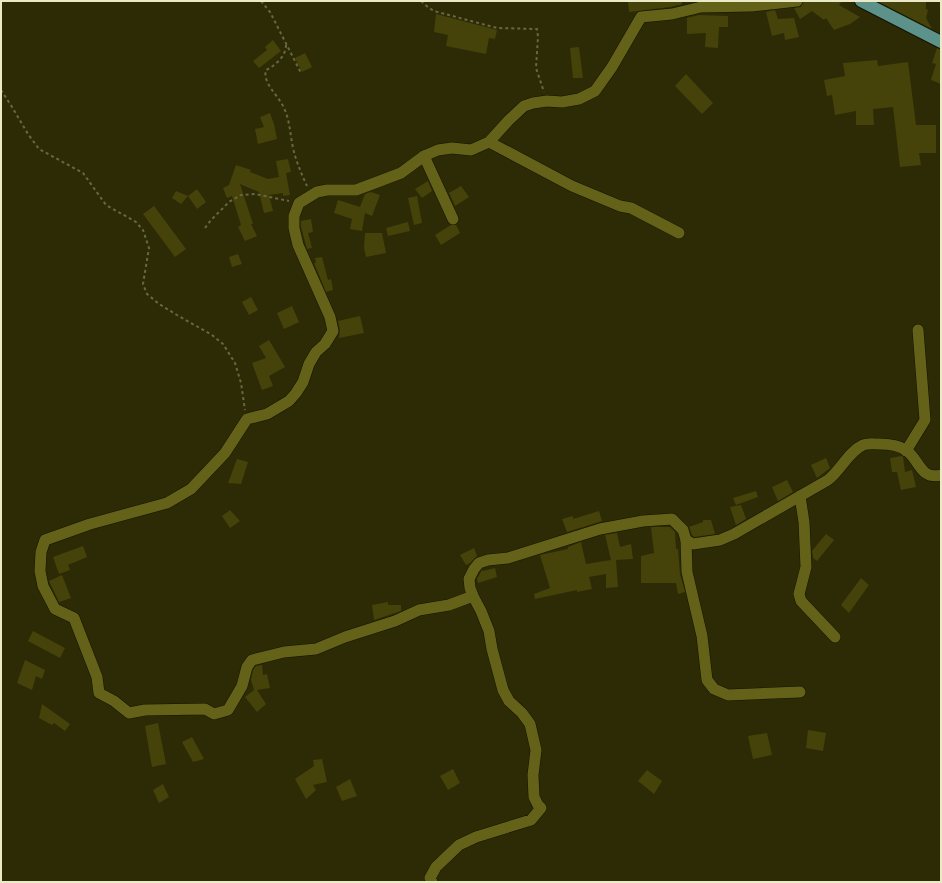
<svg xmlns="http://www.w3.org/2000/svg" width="942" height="883" font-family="'Space Grotesk',sans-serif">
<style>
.building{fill:#45430a}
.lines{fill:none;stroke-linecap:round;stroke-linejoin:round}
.minor-casing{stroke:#141301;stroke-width:12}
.major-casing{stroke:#141301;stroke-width:14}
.path{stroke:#696742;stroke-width:2;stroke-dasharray:3 3;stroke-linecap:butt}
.minor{stroke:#646218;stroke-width:11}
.major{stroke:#5d928a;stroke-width:12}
</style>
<rect width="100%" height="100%" fill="#2d2b05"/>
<g class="building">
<path d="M628,1H682V4L670,7L629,12Z"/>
<path d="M804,1H842L839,5L860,17L850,24L834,30L826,18L824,20L812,11L800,19L794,8L801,7Z"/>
<path d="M877,1H926V9L928,10L926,18L932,29Z"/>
<path d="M775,10L778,19L794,18L799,37L785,40L784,33L772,36L766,12Z"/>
<path d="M436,14L497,30L495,39L489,38L486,54L446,46L448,35L434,32Z"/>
<path d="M699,15L728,16V27H719L718,48L705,47L706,33L687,34V18Z"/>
<path d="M273,40L281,51L259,68L253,61L267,50L265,47Z"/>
<path d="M579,47L583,78H573L570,48Z"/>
<path d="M937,48L941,49V84L931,80L936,64L932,63Z"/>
<path d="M305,53L312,67L302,72L295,58Z"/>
<path d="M877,60L878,66L908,62L916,125H936V153H919L921,165L900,167L893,107L873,109L874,125H856V111L835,115L832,95L827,96L824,80L845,76L843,63Z"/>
<path d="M686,74L713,103L702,114L675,86Z"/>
<path d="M270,113L274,124L277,139L258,144L255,129L264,127L260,117Z"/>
<path d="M288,159L291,172L286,173L290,195L283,196V193L269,195L273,211L264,213L259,192L240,184L253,224H251L257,236L245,241L238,227L241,225L232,196L227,198L223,188L229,185L236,165L251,170L250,172L268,179L279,177L276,161Z"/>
<path d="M428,181L432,191L422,198L415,189Z"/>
<path d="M461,186L469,197L455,206L449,193Z"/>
<path d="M197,189L206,202L197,209L188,196Z"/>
<path d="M176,191L188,196L181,204L172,198Z"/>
<path d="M371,192L380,195L372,216L365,213L362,231L350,229L352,219L334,213L338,200L360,207L365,194Z"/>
<path d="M417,196L422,223L414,225L408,198Z"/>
<path d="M154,206L186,249L175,257L143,214Z"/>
<path d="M311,219L313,232L308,233L312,248L307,249L301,227V221Z"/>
<path d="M408,222L410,231L388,236L386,228Z"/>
<path d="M451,225H456L460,233L441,245L435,235Z"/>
<path d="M365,233H382L386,253L366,257L364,248Z"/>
<path d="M238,254L242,264L232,267L229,257Z"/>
<path d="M322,257L328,280L331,279L333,290L326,292L314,263H316L315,258Z"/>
<path d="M251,297L258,310L249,315L242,302Z"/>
<path d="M292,306L299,322L284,329L277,313Z"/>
<path d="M360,316L364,333L339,338L340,330L338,321Z"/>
<path d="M269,340L285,367L269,376L273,386L262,390L252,363L266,358L259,346Z"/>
<path d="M902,456L903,457L905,472L912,470L916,487L901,490L897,472H892L890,458Z"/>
<path d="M826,458L830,468L817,478L811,465Z"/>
<path d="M237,459L248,462L241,484L228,483Z"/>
<path d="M787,480L793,492L778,501L772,487Z"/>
<path d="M756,491L758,497L736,505L733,498Z"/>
<path d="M741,505L746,519L736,525L730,507Z"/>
<path d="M230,510L240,521L230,528L222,516Z"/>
<path d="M599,511L602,521L567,532L562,519L573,516V519Z"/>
<path d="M703,520H711L715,534L694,537L692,535L689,527L703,522Z"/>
<path d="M651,527H670L675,532L676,549H678L680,574L685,592L678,594L676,583H641V556L654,553Z"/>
<path d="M617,533L620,547L631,544L633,559L616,560L618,587L606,588V574L589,577L592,589L577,592V590L535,599L534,594L550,588L540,555L568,549V547L581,542L586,564L611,560L605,535Z"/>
<path d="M826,534L834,540L817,561L813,558L812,551Z"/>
<path d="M83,546L87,557L68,565L70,570L59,574L53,557Z"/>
<path d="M474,548L477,556L470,563L466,565L460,555Z"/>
<path d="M495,568L497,577L478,583L477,579L482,570L483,571Z"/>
<path d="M62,575L71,598L59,602L49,581Z"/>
<path d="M861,578L869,585L849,613L841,605Z"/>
<path d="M388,602V605H401V611L374,620L372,605Z"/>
<path d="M33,631L65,648L60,658L28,641Z"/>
<path d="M25,660L45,670L42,679L36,676L32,690L17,683Z"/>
<path d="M262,665L263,675L267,674L270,688L257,690L266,704L257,712L245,697L254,690L251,680L253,670L256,666Z"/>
<path d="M42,704L70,724L65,731L54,723L52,725L39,718Z"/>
<path d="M158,723L166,764L152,767L145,726Z"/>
<path d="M808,730L826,733L823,751L806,748Z"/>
<path d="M767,733L772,755L753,759L748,736Z"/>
<path d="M192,737L204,759L193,762L182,742Z"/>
<path d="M322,759L327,782L313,785L316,790L306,799L295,779L314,766L313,760Z"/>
<path d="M453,769L460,783L448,790L440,776Z"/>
<path d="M647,770L662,781L654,794L638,781Z"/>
<path d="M350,779L357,796L342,801L336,787Z"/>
<path d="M163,784L169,797L159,803L153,790Z"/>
</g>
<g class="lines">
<defs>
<g id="minor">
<path d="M489,142L572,186L620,206L631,208L679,233"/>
<path d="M424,156L453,219"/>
<path d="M906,451L925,420L918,330"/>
<path d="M800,496L804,522L806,567L799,594L801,601L835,637"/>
<path d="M686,540L687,572L702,636L707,680L714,689L728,695L800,692"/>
<path d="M473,596L449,605L419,610L395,621L345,637L316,649L284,652L252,660L247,667L242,686L228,710L214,714L205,709L145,710L129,713L114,701L99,693L97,677L74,618L55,609L43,586L40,571L41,552L45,540L90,524L167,503L191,489L225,453L247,419L267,414L289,401L296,393L303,382L309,364L316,352L325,344L333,331L330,317L298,245L294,228V216L299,203L317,192L327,190H356L380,181L401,173L424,156L438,150L452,148L471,150L489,142L509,120L524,106L533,103L547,101L562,102L579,99L595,91L612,67L641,17L672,14L701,7L752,6L797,1"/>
<path d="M432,882L430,878L436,867L459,845L476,837L531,820L541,808L538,805L534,797L533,775L536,750L530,724L522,713L509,701L503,690L492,649L489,631L481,611L473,596L470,588L469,579L474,569L479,563L488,560L508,558L600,529L643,521L672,519L683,530L686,540L693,544L720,540L734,534L828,480C841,470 848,452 863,445C868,443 874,444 879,444C888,444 898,445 906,450C920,460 920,480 941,475"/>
</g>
<path id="major" d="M861,1L941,42"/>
</defs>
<use href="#minor" class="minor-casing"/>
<use href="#major" class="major-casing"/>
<g class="path">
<path d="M261,1L270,12L301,73"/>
<path d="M421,1L429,8L434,11L497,28L537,29L538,37L536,68L544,92"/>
<path d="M286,45C286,56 276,65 266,70C262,83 279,96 284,108C290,121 290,134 293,148C296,161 301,173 307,186"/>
<path d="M1,90L12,107L28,134L39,149L83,173L106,205L136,222L143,230L149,248L143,284L147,294L159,304L177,315L212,335L223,344L235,363L241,383L245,410"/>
<path d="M205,228L211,220L229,202L241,195L255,194L289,201"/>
</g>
<use href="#minor" class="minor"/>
<use href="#major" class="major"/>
</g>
<rect width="942" height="883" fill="none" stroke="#eaeac6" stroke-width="4"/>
</svg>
